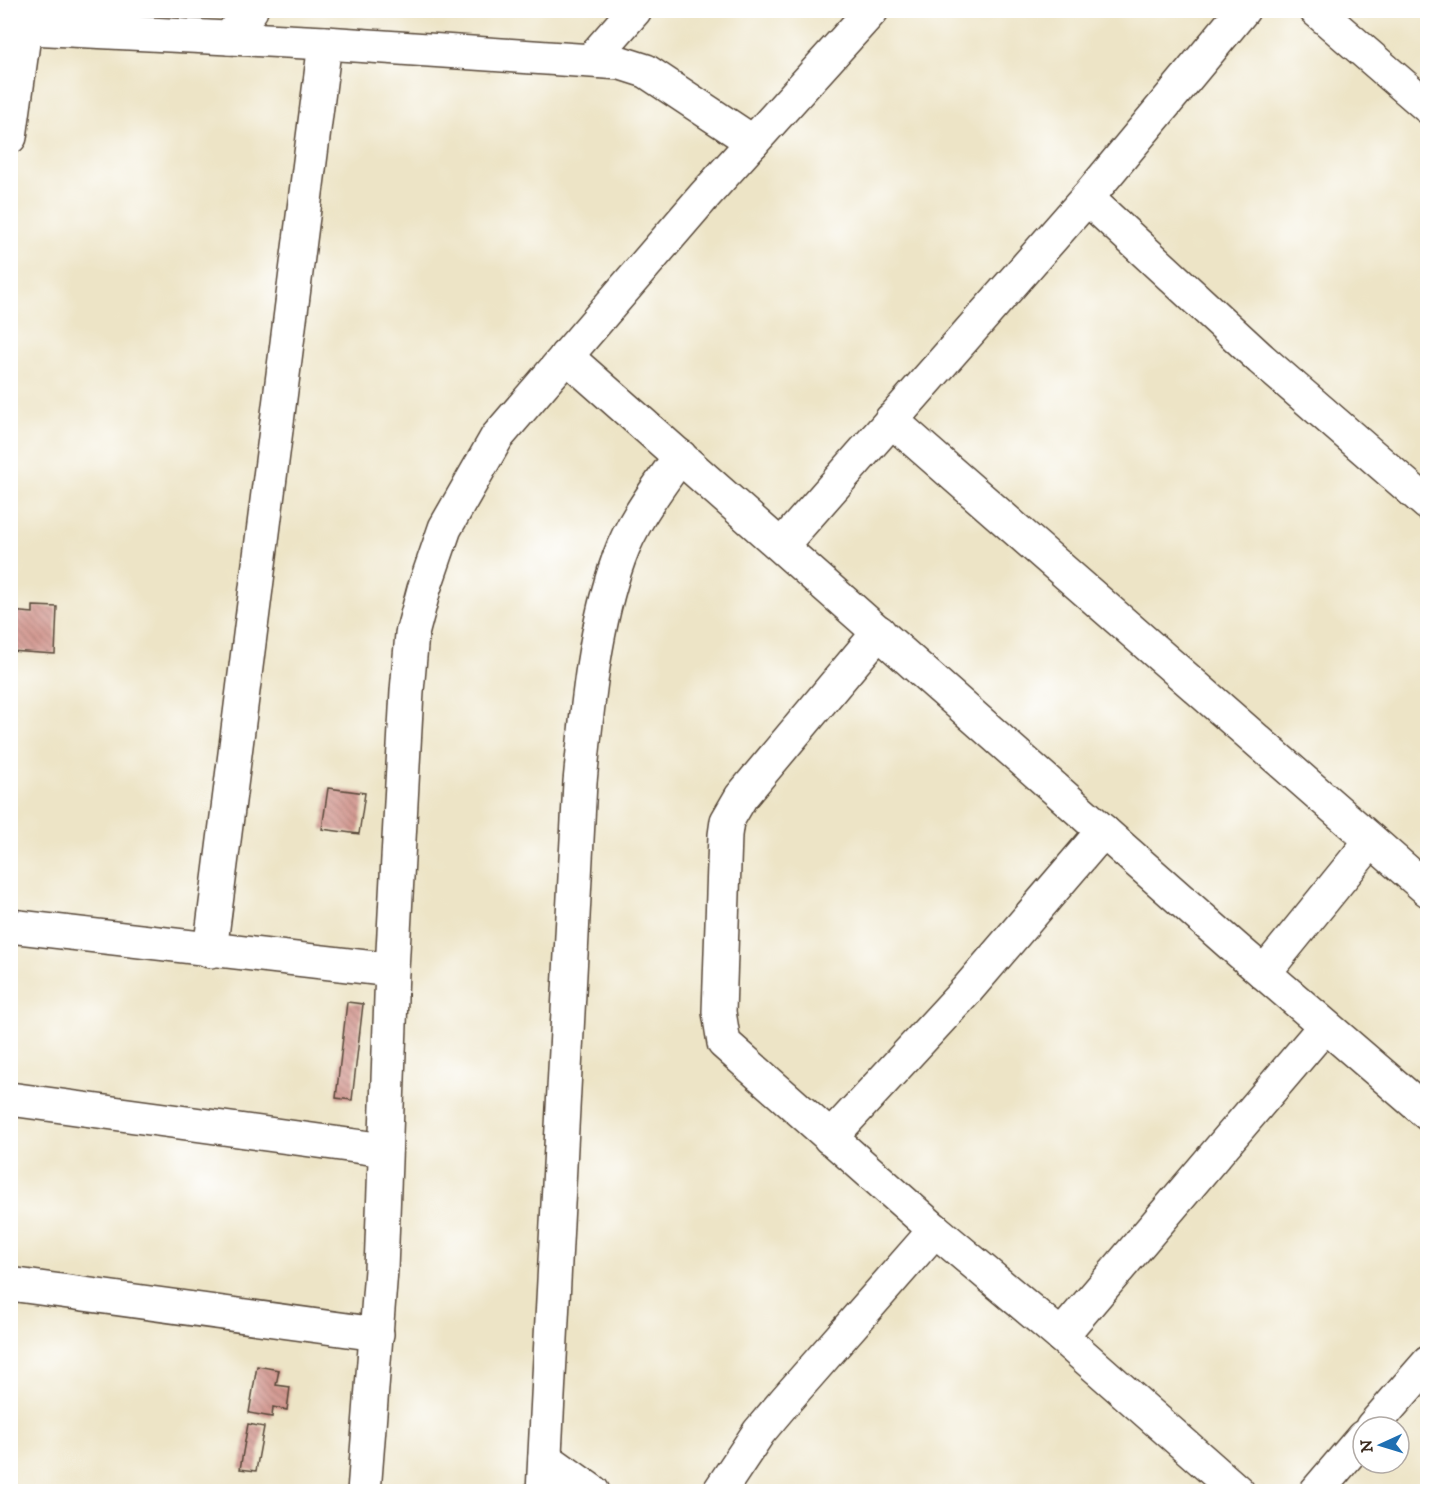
<svg xmlns="http://www.w3.org/2000/svg" width="1438" height="1502" font-family="'IM FELL DW Pica',serif">
<style>
.building{fill:url(#building-back-hatch)}
.lines{fill:none;stroke-linecap:round;stroke-linejoin:round}
.minor-casing{stroke:#564637;stroke-width:36}
.minor{stroke:#fff;stroke-width:33}
</style>
<defs>
<pattern id="building-back-hatch" width="6" height="6" patternUnits="userSpaceOnUse" patternTransform="scale(1.5)"><rect width="6" height="6" fill="#d1958d"/><path d="M-1 5l2 2M0 0l6 6M5-1l2 2" fill="none" stroke="#ab7a73"/></pattern>
</defs>
<rect width="100%" height="100%" fill="#fff"/>
<filter id="ink" filterUnits="userSpaceOnUse"><feTurbulence type="fractalNoise" baseFrequency=".0167" numOctaves="2"/><feDisplacementMap in="SourceGraphic" scale="12" xChannelSelector="R" yChannelSelector="G"/><feConvolveMatrix kernelMatrix="1 2 1 2 8 2 1 2 1" color-interpolation-filters="sRGB"/></filter>
<filter id="wash" filterUnits="userSpaceOnUse"><feTurbulence type="fractalNoise" baseFrequency=".008" numOctaves="4" result="noise"/><feDisplacementMap in="SourceGraphic" scale="24" xChannelSelector="R" yChannelSelector="G"/><feGaussianBlur stdDeviation="1.35" result="paint"/><feColorMatrix in="noise" values="0 0 0 0 0 0 0 0 0 0 0 0 0 0 0 0 0 1.4 0 .05"/><feComposite in="paint" operator="in"/></filter>
<g filter="url(#wash)">
<rect width="100%" height="100%" fill="#ede4c6"/>
<g id="blocks">
<g class="building">
<path d="M33,606L57,607L55,654L10,651V611L33,613Z"/>
<path d="M328,788L365,793L359,834L322,829Z"/>
<path d="M347,1002L363,1004L352,1100L336,1098Z"/>
<path d="M257,1366L279,1370L276,1385L290,1387L287,1410L273,1407L272,1417L249,1413Z"/>
<path d="M248,1424L264,1427L256,1471L240,1469Z"/>
</g>
</g>
</g>
<g filter="url(#ink)">
<use href="#blocks" fill-opacity="0" stroke="#564637" stroke-width="1.5"/>
<g class="lines">
<defs>
<g id="minor">
<path d="M1316,10L1428,107"/>
<path d="M10,27L325,43L621,63L646,71L753,142"/>
<path d="M229,38L251,10"/>
<path d="M591,60L635,10"/>
<path d="M10,137L25,28"/>
<path d="M1087,198L1261,359L1428,504"/>
<path d="M566,356L1234,947L1428,1114"/>
<path d="M891,420L1428,890"/>
<path d="M782,545L1087,198L1243,10"/>
<path d="M879,632L741,797L727,821L725,835L719,1012L724,1043L935,1230L1061,1336L1238,1492"/>
<path d="M10,926L392,970"/>
<path d="M210,951L325,43"/>
<path d="M1264,973L1371,841"/>
<path d="M10,1099L385,1150"/>
<path d="M830,1138L966,991L1103,831"/>
<path d="M10,1284L377,1334"/>
<path d="M1061,1336L1325,1026"/>
<path d="M1372,1427L1428,1363"/>
<path d="M545,1458L593,1492"/>
<path d="M364,1492L381,1270L392,970L407,691L412,634L424,589L445,528L497,437L705,195L872,10"/>
<path d="M543,1492L580,782C587,709 594,627 619,558C632,521 658,488 680,456"/>
<path d="M719,1492L759,1432L786,1400L935,1230"/>
<path d="M1316,1492L1363,1437"/>
</g>
</defs>
<use href="#minor" class="minor-casing"/>
<use href="#minor" class="minor"/>
</g>
</g>
<rect width="1438" height="1502" fill="none" stroke="#fff" stroke-width="36"/>
<g transform="translate(1381 1445) rotate(266)"><circle r="28" fill="#ffffff" stroke="#b1aaa5" stroke-width="1.5"/>
<path d="M0-4.5L10 22L0 15L-10 22Z" fill="#1f6fb2"/>
<text y="-9" font-size="16" font-weight="bold" text-anchor="middle" fill="#3b2a1e">N</text>
</g>
</svg>
